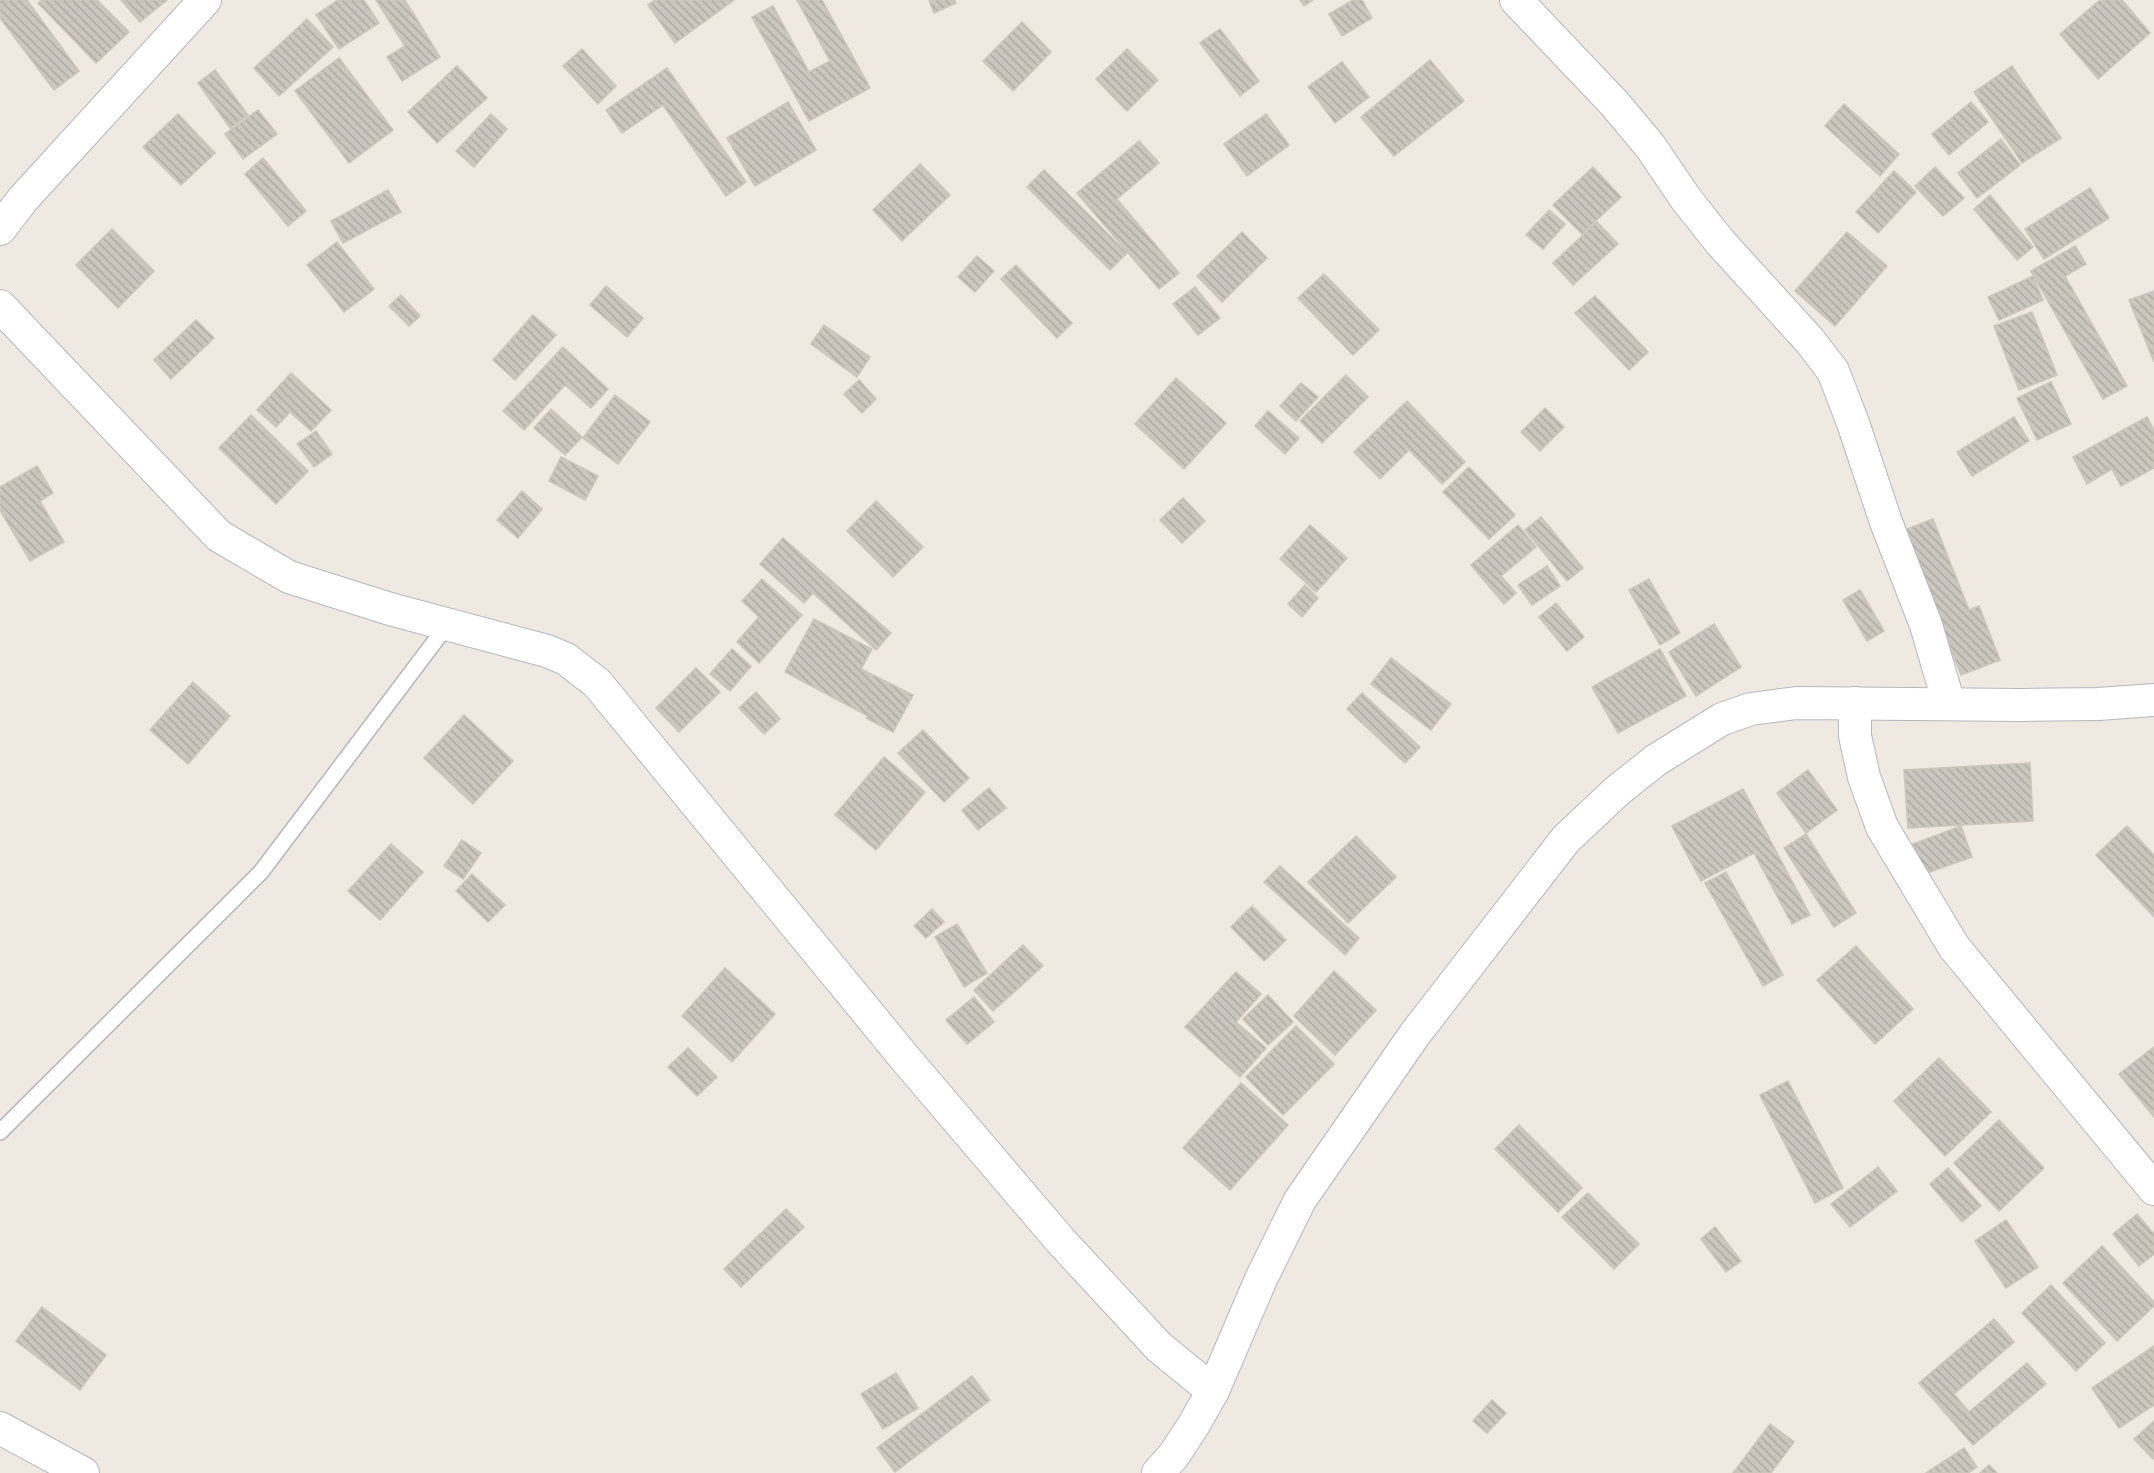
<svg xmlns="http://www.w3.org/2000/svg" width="2154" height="1473" font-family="Helvetica,sans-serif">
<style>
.building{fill:url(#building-back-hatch);stroke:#cbc5ba;stroke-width:1.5}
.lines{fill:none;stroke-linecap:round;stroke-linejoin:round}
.service-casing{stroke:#b4b7c1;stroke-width:18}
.minor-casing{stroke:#b4b7c1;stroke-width:34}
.service{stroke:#fff;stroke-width:15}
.minor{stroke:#fff;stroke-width:32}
</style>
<defs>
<pattern id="building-back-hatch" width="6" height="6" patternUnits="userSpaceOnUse" patternTransform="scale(1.5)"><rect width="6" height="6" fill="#cbc7bf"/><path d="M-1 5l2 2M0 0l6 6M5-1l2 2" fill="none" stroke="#afaba4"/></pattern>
</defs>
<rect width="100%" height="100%" fill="#efe9e1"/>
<g class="building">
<path d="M0,0H27L79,71L54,90L0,18Z"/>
<path d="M42,0H97L129,32L96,63L38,3Z"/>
<path d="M121,0H167L140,22Z"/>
<path d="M338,0H364L379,23L339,49L316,15Z"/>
<path d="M376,0H405L440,57L402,81L387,57L405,46Z"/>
<path d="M655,0H734L675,43L648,5Z"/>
<path d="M797,0H822L870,88L809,121L752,17L773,6L809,72L830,61Z"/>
<path d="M929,0H954L956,3L934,13Z"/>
<path d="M1300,0H1313L1304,6Z"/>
<path d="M1353,0H1362L1372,18L1342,36L1329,14Z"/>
<path d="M2100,0H2122L2150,33L2098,79L2060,34Z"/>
<path d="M307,19L333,47L279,96L254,68Z"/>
<path d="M1022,22L1051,52L1013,91L983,61Z"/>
<path d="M1220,29L1259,81L1240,96L1200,43Z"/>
<path d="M582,49L616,86L598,104L563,66Z"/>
<path d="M1127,49L1158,80L1127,111L1096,79Z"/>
<path d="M339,58L393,130L349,163L295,91Z"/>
<path d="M1430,60L1464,101L1394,156L1361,117Z"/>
<path d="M1342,62L1369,97L1335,123L1308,87Z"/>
<path d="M457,66L487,98L437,143L408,112Z"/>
<path d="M2012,66L2061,138L2022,163L1974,92Z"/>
<path d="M667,68L746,182L726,196L663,105L622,133L606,110Z"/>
<path d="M215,70L248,115L230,128L198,83Z"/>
<path d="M788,102L816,150L755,186L727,138Z"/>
<path d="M1971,102L1988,122L1949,155L1932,134Z"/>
<path d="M1844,104L1899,154L1880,176L1825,126Z"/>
<path d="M258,110L277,134L243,159L225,134Z"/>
<path d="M178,114L215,153L181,185L143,147Z"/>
<path d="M491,114L507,129L474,167L456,151Z"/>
<path d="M1266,114L1289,145L1247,176L1224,144Z"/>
<path d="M2001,139L2020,165L1977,198L1958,173Z"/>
<path d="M1139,141L1159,163L1117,199L1179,273L1159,289L1077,193Z"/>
<path d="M263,158L306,211L288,226L245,174Z"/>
<path d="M920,164L950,195L902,241L873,210Z"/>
<path d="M1593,167L1621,197L1582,234L1553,205Z"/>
<path d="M1935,167L1964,198L1943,216L1915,186Z"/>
<path d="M1044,170L1127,253L1110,270L1027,187Z"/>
<path d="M1894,171L1916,192L1878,233L1856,212Z"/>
<path d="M2090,188L2109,218L2044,259L2025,229Z"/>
<path d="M388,190L401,212L343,243L331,221Z"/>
<path d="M1990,195L2033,247L2017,260L1974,209Z"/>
<path d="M1549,210L1565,224L1543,249L1526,235Z"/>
<path d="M1597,222L1618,244L1573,285L1553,263Z"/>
<path d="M112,229L154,271L118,308L76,265Z"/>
<path d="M1242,232L1267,258L1222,302L1197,276Z"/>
<path d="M1847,232L1887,266L1835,326L1795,291Z"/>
<path d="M337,242L374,289L344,312L307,265Z"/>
<path d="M2075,246L2086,264L2065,276L2127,386L2103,399L2031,271Z"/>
<path d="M977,256L994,271L975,292L958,277Z"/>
<path d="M1016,265L1072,323L1057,338L1001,279Z"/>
<path d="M1324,274L1379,330L1353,355L1298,298Z"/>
<path d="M2033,276L2043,300L1999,320L1988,297Z"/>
<path d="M606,286L643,318L627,337L590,305Z"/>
<path d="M1195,287L1220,318L1198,335L1173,304Z"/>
<path d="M2154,291V362L2129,300Z"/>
<path d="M401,295L420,316L409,326L389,306Z"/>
<path d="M1595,296L1648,352L1629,370L1575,313Z"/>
<path d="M2032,312L2057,375L2019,390L1994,326Z"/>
<path d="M533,315L556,335L515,380L493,360Z"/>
<path d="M196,320L214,338L171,379L154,360Z"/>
<path d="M824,325L870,357L857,377L811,344Z"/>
<path d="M563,347L608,389L591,408L565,385L524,430L503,411Z"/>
<path d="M291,373L331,410L311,431L290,412L276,427L257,410Z"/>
<path d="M1346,375L1368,397L1322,443L1300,421Z"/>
<path d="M1176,378L1226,423L1184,469L1135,424Z"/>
<path d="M859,380L876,399L862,413L844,394Z"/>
<path d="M2051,382L2071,424L2037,440L2017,398Z"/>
<path d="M1301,383L1318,397L1296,421L1280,406Z"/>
<path d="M615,395L650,422L618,464L583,438Z"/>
<path d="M1407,401L1465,462L1442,484L1409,450L1380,479L1354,452Z"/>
<path d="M1545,408L1564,427L1540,451L1521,432Z"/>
<path d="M551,409L582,437L565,455L534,428Z"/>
<path d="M1268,411L1299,438L1285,454L1255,426Z"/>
<path d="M251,415L308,471L276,504L219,448Z"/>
<path d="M2014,417L2029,441L1972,476L1957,452Z"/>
<path d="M2147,417L2154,430V468L2121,486L2112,469L2087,484L2073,457Z"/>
<path d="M316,431L332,454L314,467L297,444Z"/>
<path d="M561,457L598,476L585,500L549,481Z"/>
<path d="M37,466L53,493L40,501L64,542L30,561L0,510V487Z"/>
<path d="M1469,467L1515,515L1489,539L1443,492Z"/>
<path d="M522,491L542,509L518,538L497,520Z"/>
<path d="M1183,498L1205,521L1182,543L1160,520Z"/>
<path d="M876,501L923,547L893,577L847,531Z"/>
<path d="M1541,517L1583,568L1567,581L1525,530Z"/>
<path d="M1933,519L1969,610L1979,606L2000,660L1961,675L1905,530Z"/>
<path d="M1310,525L1347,558L1316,592L1280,559Z"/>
<path d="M1518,525L1536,547L1501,576L1516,593L1504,604L1471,565Z"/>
<path d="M783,538L891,633L876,650L813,593L804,603L760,564Z"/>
<path d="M1547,566L1560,586L1532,605L1518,585Z"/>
<path d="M762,579L802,615L759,663L737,642L759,617L742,601Z"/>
<path d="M1649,579L1680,633L1660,645L1629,590Z"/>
<path d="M1305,585L1318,598L1302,617L1288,604Z"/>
<path d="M1860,590L1884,631L1867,641L1843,600Z"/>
<path d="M1556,603L1584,637L1567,651L1539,617Z"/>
<path d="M814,619L872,649L861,669L913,695L893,732L866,718L868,716L785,672Z"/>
<path d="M1714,624L1741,667L1696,696L1669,652Z"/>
<path d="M732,649L751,666L730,691L710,674Z"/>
<path d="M1660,649L1686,696L1618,733L1592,687Z"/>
<path d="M1391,658L1451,704L1431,730L1371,684Z"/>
<path d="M696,668L720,692L679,732L656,708Z"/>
<path d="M193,682L230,716L188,764L150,730Z"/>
<path d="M756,692L780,719L764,734L739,708Z"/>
<path d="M1362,693L1420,747L1405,763L1347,709Z"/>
<path d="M464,715L513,761L473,804L424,758Z"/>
<path d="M923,730L969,778L944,802L898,753Z"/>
<path d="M884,757L925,792L876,850L835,815Z"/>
<path d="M2030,763L2033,821L1908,828L1904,770Z"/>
<path d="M1808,770L1837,810L1806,833L1777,793Z"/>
<path d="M989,788L1006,808L978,830L962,810Z"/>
<path d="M1743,789L1810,915L1792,924L1754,853L1701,881L1672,826Z"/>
<path d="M1961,826L1972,857L1924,874L1913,844Z"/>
<path d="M2127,826L2154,855V917L2096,855Z"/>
<path d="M1806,834L1856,913L1834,927L1784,848Z"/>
<path d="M1356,836L1396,877L1348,923L1308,882Z"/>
<path d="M462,840L481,853L463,879L444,866Z"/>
<path d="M391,844L423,872L380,920L348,891Z"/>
<path d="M1280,866L1359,938L1345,955L1264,882Z"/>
<path d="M1726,872L1783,975L1763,986L1705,883Z"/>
<path d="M472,874L505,905L488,922L456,891Z"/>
<path d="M1252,906L1286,940L1264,961L1231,927Z"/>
<path d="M932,909L944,922L926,938L914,926Z"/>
<path d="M957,924L987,973L964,987L935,937Z"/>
<path d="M1023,945L1043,966L993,1011L974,990Z"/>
<path d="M1856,946L1913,1009L1875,1044L1817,980Z"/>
<path d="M725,968L775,1014L732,1062L682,1016Z"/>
<path d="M1334,971L1376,1010L1335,1055L1294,1016Z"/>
<path d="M1236,972L1261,994L1236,1022L1266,1048L1240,1077L1185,1027Z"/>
<path d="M1268,995L1293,1022L1268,1045L1243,1019Z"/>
<path d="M974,997L994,1022L967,1044L946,1020Z"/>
<path d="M1296,1026L1334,1064L1283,1115L1246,1077Z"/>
<path d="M2154,1047V1117L2119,1074Z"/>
<path d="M688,1048L717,1077L697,1096L668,1067Z"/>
<path d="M1939,1058L1991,1112L1945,1156L1894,1101Z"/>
<path d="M1788,1081L1843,1188L1815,1203L1760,1095Z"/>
<path d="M1241,1083L1288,1125L1230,1190L1183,1148Z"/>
<path d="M1999,1120L2044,1168L1999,1211L1954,1163Z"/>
<path d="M1519,1125L1582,1188L1558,1212L1495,1149Z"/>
<path d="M1878,1167L1897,1191L1850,1227L1831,1204Z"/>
<path d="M1948,1168L1981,1206L1962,1222L1930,1184Z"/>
<path d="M1588,1193L1639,1244L1614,1269L1562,1217Z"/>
<path d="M786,1209L804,1227L741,1287L724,1269Z"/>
<path d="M2137,1214L2154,1234V1254L2139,1266L2113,1234Z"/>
<path d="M2006,1220L2038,1267L2006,1288L1975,1241Z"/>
<path d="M1715,1227L1741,1261L1726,1272L1701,1239Z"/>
<path d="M2102,1246L2154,1302V1306L2117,1341L2063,1283Z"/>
<path d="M2051,1285L2105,1343L2076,1371L2022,1313Z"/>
<path d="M42,1307L106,1355L80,1390L16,1341Z"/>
<path d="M1994,1319L2014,1342L1954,1394L1969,1412L2027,1363L2046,1384L1973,1445L1919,1383Z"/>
<path d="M2154,1346V1405L2119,1428L2092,1388Z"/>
<path d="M896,1373L918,1408L883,1429L861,1394Z"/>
<path d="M972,1376L990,1400L895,1472L877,1448Z"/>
<path d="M1492,1400L1506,1413L1487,1433L1473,1421Z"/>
<path d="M2154,1421V1458L2153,1459L2134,1439Z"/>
<path d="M1770,1424L1794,1442L1771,1473H1733Z"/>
<path d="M1964,1448L1977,1467L1968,1473H1926Z"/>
<path d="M1989,1465L1997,1473H1980Z"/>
</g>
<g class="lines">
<defs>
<path id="service" d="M0,1132L261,872L448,624"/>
<g id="minor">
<path d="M1516,0L1614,103L1650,146L1686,199L1720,242L1810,341L1833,371L1853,423L1886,522L1926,625L1949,704"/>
<path d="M0,229L23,199L205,0"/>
<path d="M0,306L219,536L289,577L390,609L547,651L566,659L597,683L904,1057L1060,1240L1159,1347L1213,1391"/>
<path d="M1855,703V736L1864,777L1882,827L1954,947L2154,1189"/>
<path d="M0,1428L83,1473"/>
<path d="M1158,1473L1174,1455L1193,1426L1213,1391L1261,1279L1300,1200L1415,1034L1566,839L1617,791L1656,760L1722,719L1751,709L1797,703L2022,705L2098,704L2154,700"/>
</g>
</defs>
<use href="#service" class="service-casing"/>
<use href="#minor" class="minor-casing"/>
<use href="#service" class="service"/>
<use href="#minor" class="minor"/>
</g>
</svg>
